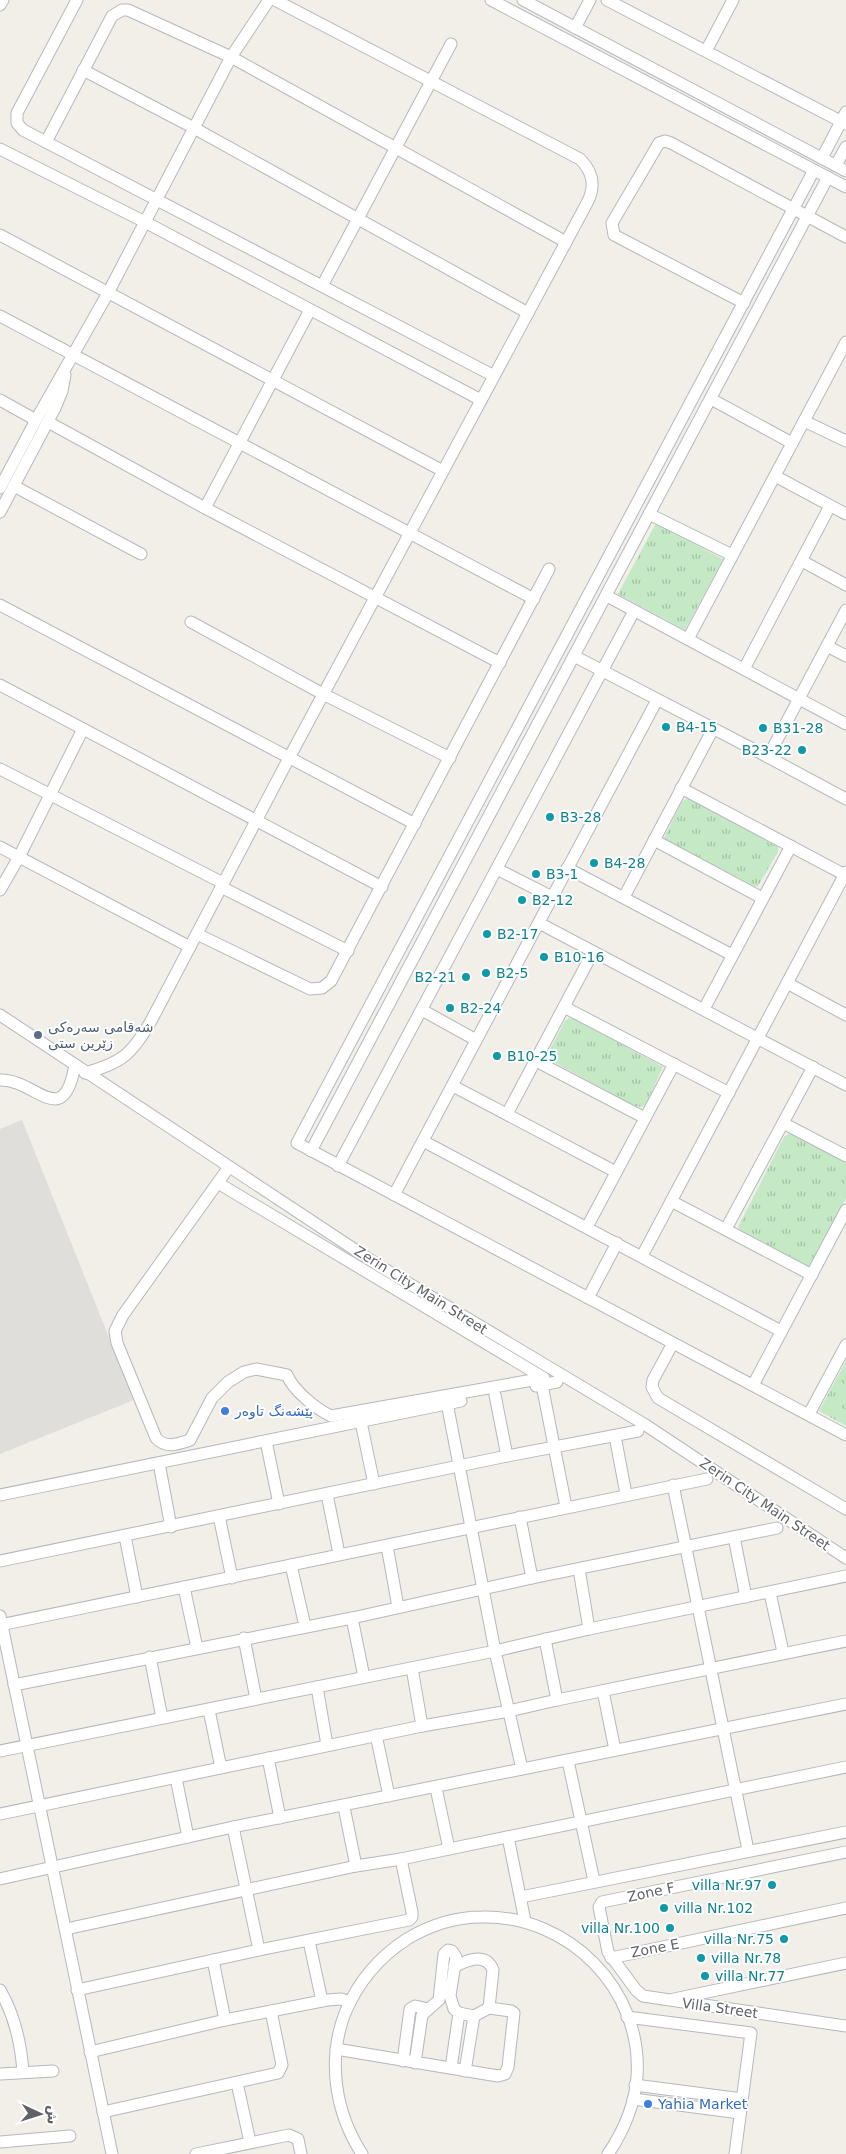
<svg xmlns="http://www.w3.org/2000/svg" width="846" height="2154" font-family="'DejaVu Sans',Vazirmatn,sans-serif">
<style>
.industrial{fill:#e0deda}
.grass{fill:url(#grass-tufts)}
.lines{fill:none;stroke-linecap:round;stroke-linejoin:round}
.minor-casing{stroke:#b5b8bc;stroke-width:13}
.minor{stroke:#fff;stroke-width:11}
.culture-dot{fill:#0f9aa8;stroke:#fff;stroke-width:2}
.service-dot{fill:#5c6f8a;stroke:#fff;stroke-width:2}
.shop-dot{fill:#3f7fe0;stroke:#fff;stroke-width:2}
.labels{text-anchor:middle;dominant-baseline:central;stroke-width:4;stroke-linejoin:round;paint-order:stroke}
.culture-label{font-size:14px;fill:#0d838f;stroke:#fff;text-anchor:start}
.service-label{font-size:14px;fill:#4e5e75;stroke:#fff;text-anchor:start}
.street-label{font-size:14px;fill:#5f6368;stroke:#fff}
.shop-label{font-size:14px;fill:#366cbe;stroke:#fff;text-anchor:start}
</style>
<defs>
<pattern id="grass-tufts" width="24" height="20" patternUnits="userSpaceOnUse" patternTransform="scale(1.25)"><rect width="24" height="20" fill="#c5e8c5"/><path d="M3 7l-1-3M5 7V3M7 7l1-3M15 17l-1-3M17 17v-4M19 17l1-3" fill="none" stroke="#a3c0a4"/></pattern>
</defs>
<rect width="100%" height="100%" fill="#f1efe8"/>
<path class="industrial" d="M22,1120L134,1400L0,1454V1129Z"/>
<g class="grass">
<path d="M658,524L723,559L685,630L618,594L655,525Z"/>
<path d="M685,799H689L778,847V852L758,886L753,887L663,840L681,803Z"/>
<path d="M569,1018L575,1019L663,1067L647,1102L642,1107L635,1106L550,1060L548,1053L565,1021Z"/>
<path d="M788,1134H791L846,1163V1198L813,1262L808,1266L741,1232L738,1227L784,1137Z"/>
<path d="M846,1361V1426L819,1411Z"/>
</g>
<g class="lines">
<defs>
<g id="minor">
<path d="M77,0L17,113V123L23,130L494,376"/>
<path d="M491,0L846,187"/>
<path d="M523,0L846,171"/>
<path d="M607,0L846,124"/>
<path d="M0,5L3,0"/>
<path d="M575,28L590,0"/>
<path d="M706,51L733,0"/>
<path d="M83,70L194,128L528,313"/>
<path d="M46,142L112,16L122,10H128L231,57L566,242"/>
<path d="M0,149L145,222L481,400"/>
<path d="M822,158L846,112"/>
<path d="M836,165L846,147"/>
<path d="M814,170L297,1143L846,1435"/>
<path d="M0,235L443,471"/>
<path d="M322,286L451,44"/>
<path d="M744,303L614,235L612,223L659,143L665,141L671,143L846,237"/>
<path d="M0,316L534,599"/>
<path d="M711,399L792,443"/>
<path d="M0,400L36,420"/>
<path d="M804,421L846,441"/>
<path d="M48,422L205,508L500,663"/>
<path d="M775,476L846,514"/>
<path d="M14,486L141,554"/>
<path d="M0,488L36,420L108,293L231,57L269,0"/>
<path d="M205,508L310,310"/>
<path d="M0,512L55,408L62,391L65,375"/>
<path d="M649,514L732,555"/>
<path d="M802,561L846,585"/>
<path d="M607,596L846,724"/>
<path d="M0,605L415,824"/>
<path d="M191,622L323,694L450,758"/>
<path d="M688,639L846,342"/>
<path d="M827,646L846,656"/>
<path d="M574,656L768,757L846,799"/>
<path d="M744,669L830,506"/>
<path d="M0,685L382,887"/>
<path d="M768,757L846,610"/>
<path d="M0,769L223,883"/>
<path d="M681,788L845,875"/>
<path d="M654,840L762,898"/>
<path d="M0,847L190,947"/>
<path d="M567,868L732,955"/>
<path d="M497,869L552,897"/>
<path d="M221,887L348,951"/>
<path d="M0,890L19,857L83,729"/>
<path d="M624,897L713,729"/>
<path d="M539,923L846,1085"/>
<path d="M197,934L310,989L322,988L331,981L549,569"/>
<path d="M787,983L846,1015"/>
<path d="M564,1007L729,1093"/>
<path d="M704,1009L791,846"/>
<path d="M422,1010L476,1040"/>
<path d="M0,1015L378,1265L644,1424L846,1558"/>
<path d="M536,1061L645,1118"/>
<path d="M85,1073C122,1063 132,1054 151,1021L289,758L587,203C596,186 593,172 580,159L275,0"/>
<path d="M0,1080C36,1079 63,1132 75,1065"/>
<path d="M453,1086L616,1172"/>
<path d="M507,1114L593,952"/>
<path d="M783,1123L846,1156"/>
<path d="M423,1141L781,1331"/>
<path d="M311,1151L828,177"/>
<path d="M338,1166L634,611"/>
<path d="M218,1183L544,1378L331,1416C316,1409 293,1390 287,1375L256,1369L244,1372L228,1382L212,1398L190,1440C178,1444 166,1449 156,1438L117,1343L115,1331L123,1315L229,1167"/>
<path d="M394,1195L657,700"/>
<path d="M671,1201L812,1275"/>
<path d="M587,1227L674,1064"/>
<path d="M726,1229L813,1067"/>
<path d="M642,1256L846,872"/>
<path d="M588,1298L617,1243"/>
<path d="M673,1343L653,1380L652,1387L658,1398L846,1509"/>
<path d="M542,1385L566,1507"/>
<path d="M753,1385L846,1210"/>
<path d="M536,1386L557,1382"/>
<path d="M495,1395L507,1456"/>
<path d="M447,1403L495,1651L522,1769"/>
<path d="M809,1414L846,1345"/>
<path d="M361,1422L374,1484"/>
<path d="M615,1436L626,1494"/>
<path d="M266,1441L279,1504"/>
<path d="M159,1463L171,1527"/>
<path d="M673,1485L748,1850"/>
<path d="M327,1494L339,1554"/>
<path d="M0,1495L461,1401"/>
<path d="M219,1516L232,1578"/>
<path d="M520,1517L532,1578"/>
<path d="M125,1536L137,1597"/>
<path d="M734,1537L746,1597"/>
<path d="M387,1546L398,1607"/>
<path d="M0,1561L507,1456L638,1431"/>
<path d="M291,1565L305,1626"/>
<path d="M579,1569L589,1629"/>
<path d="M184,1587L197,1648"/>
<path d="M770,1593L783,1652"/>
<path d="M0,1616L112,2154"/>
<path d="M352,1618L364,1677"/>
<path d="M0,1625L707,1479"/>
<path d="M244,1638L256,1699"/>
<path d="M545,1639L557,1700"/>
<path d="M150,1657L162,1718"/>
<path d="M412,1668L422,1726"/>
<path d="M14,1685L352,1618L532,1578L777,1528"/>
<path d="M317,1687L327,1745"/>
<path d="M603,1691L615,1750"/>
<path d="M209,1710L221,1768"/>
<path d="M376,1735L389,1796"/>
<path d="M0,1751L495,1651L589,1629L846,1576"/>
<path d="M268,1758L280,1818"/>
<path d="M568,1761L594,1881"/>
<path d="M176,1778L188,1837"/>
<path d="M436,1788L449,1849"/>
<path d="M344,1807L356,1866"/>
<path d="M0,1814L422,1726L509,1711L557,1700L846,1641"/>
<path d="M233,1827L259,1950"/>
<path d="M508,1837L525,1921"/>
<path d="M846,1852L602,1902L599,1907L608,1952L636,1990L643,1996L846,2026"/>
<path d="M0,1879L233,1827L846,1704"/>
<path d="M521,1897L846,1832"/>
<path d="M66,1929L356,1866L401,1859L846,1767"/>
<path d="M309,1941L322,2001"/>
<path d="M611,1958L846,1908"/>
<path d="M213,1960L225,2020"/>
<path d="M454,1967C467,1960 486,1952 493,1970L489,2008"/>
<path d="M0,1990C15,2016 21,2043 23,2072"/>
<path d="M77,1990L259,1950L409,1920L412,1917V1912L401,1859"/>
<path d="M674,1999L846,1963"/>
<path d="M627,2017L751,2033L735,2154"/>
<path d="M336,2049L498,2076L505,2074L508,2067L514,2013L511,2011L489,2008L474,2016L459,2013L454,2009L450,1996L456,1957L452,1951L448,1950L444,1954L439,2000L422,2015L415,2063"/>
<path d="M90,2052L225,2020L327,2000L341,1999L350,2002"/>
<path d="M403,2061L410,2009L415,2006L428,2009"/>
<path d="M451,2068L459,2013"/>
<path d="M465,2071L474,2016"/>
<path d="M0,2074L53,2071"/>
<path d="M237,2083L250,2142"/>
<path d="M635,2085L742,2099"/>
<path d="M633,2099L740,2113"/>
<path d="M103,2112L278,2073L282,2065L271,2011"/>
<path d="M0,2142L70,2136"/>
<path d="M196,2154L289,2135L298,2139L301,2154"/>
<path d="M362,2154C335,2112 327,2060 345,2013C358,1982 379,1957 407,1939C430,1925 456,1917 482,1917C568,1915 643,1989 637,2077C635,2104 623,2132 608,2154"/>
</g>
</defs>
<use href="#minor" class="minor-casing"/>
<use href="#minor" class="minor"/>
</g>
<g class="culture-dot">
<circle cx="666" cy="727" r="5"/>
<circle cx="763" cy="728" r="5"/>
<circle cx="802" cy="750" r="5"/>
<circle cx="550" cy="817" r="5"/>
<circle cx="594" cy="863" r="5"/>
<circle cx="536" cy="874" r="5"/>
<circle cx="522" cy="900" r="5"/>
<circle cx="487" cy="934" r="5"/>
<circle cx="544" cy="957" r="5"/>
<circle cx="486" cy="973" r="5"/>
<circle cx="466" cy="977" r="5"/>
<circle cx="450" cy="1008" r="5"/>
<circle cx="497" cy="1056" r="5"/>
<circle cx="772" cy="1885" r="5"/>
<circle cx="664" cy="1908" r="5"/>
<circle cx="670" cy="1928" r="5"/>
<circle cx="784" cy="1939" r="5"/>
<circle cx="701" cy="1958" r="5"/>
<circle cx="705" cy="1976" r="5"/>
</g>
<circle class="service-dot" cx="38" cy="1035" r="5"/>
<g class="shop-dot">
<circle cx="225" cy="1411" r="5"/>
<circle cx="648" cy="2104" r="5"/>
</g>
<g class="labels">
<g class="culture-label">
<text x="676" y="727">B4-15</text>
<text x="773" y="728">B31-28</text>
<text x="792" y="750" text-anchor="end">B23-22</text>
<text x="560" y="817">B3-28</text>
<text x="604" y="863">B4-28</text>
<text x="546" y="874">B3-1</text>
<text x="532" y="900">B2-12</text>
<text x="497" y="934">B2-17</text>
<text x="554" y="957">B10-16</text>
<text x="496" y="973">B2-5</text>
<text x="456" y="977" text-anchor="end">B2-21</text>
<text x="460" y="1008">B2-24</text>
<text x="507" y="1056">B10-25</text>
<text x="762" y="1885" text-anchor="end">villa Nr.97</text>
<text x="674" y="1908">villa Nr.102</text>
<text x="660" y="1928" text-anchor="end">villa Nr.100</text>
<text x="774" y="1939" text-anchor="end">villa Nr.75</text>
<text x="711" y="1958">villa Nr.78</text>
<text x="715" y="1976">villa Nr.77</text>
</g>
<g class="service-label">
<text x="48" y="1027">شەقامی سەرەکی<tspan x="48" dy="16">زێرین ستی</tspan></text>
</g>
<g class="street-label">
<text transform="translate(421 1290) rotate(32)">Zerin City Main Street</text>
<text transform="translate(765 1504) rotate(34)">Zerin City Main Street</text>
<text transform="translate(651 1892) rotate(-12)">Zone F</text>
<text transform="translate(655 1948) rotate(-11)">Zone E</text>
<text transform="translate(720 2008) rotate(8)">Villa Street</text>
</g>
<g class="shop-label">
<text x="235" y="1411">پێشەنگ تاوەر</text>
<text x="658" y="2104">Yahia Market</text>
</g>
</g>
<g transform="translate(40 2114) rotate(94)" stroke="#ffffff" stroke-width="4" paint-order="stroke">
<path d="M0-4L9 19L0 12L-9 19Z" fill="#5f6368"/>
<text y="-8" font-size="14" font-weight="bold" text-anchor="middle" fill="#5f6368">ش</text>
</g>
</svg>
